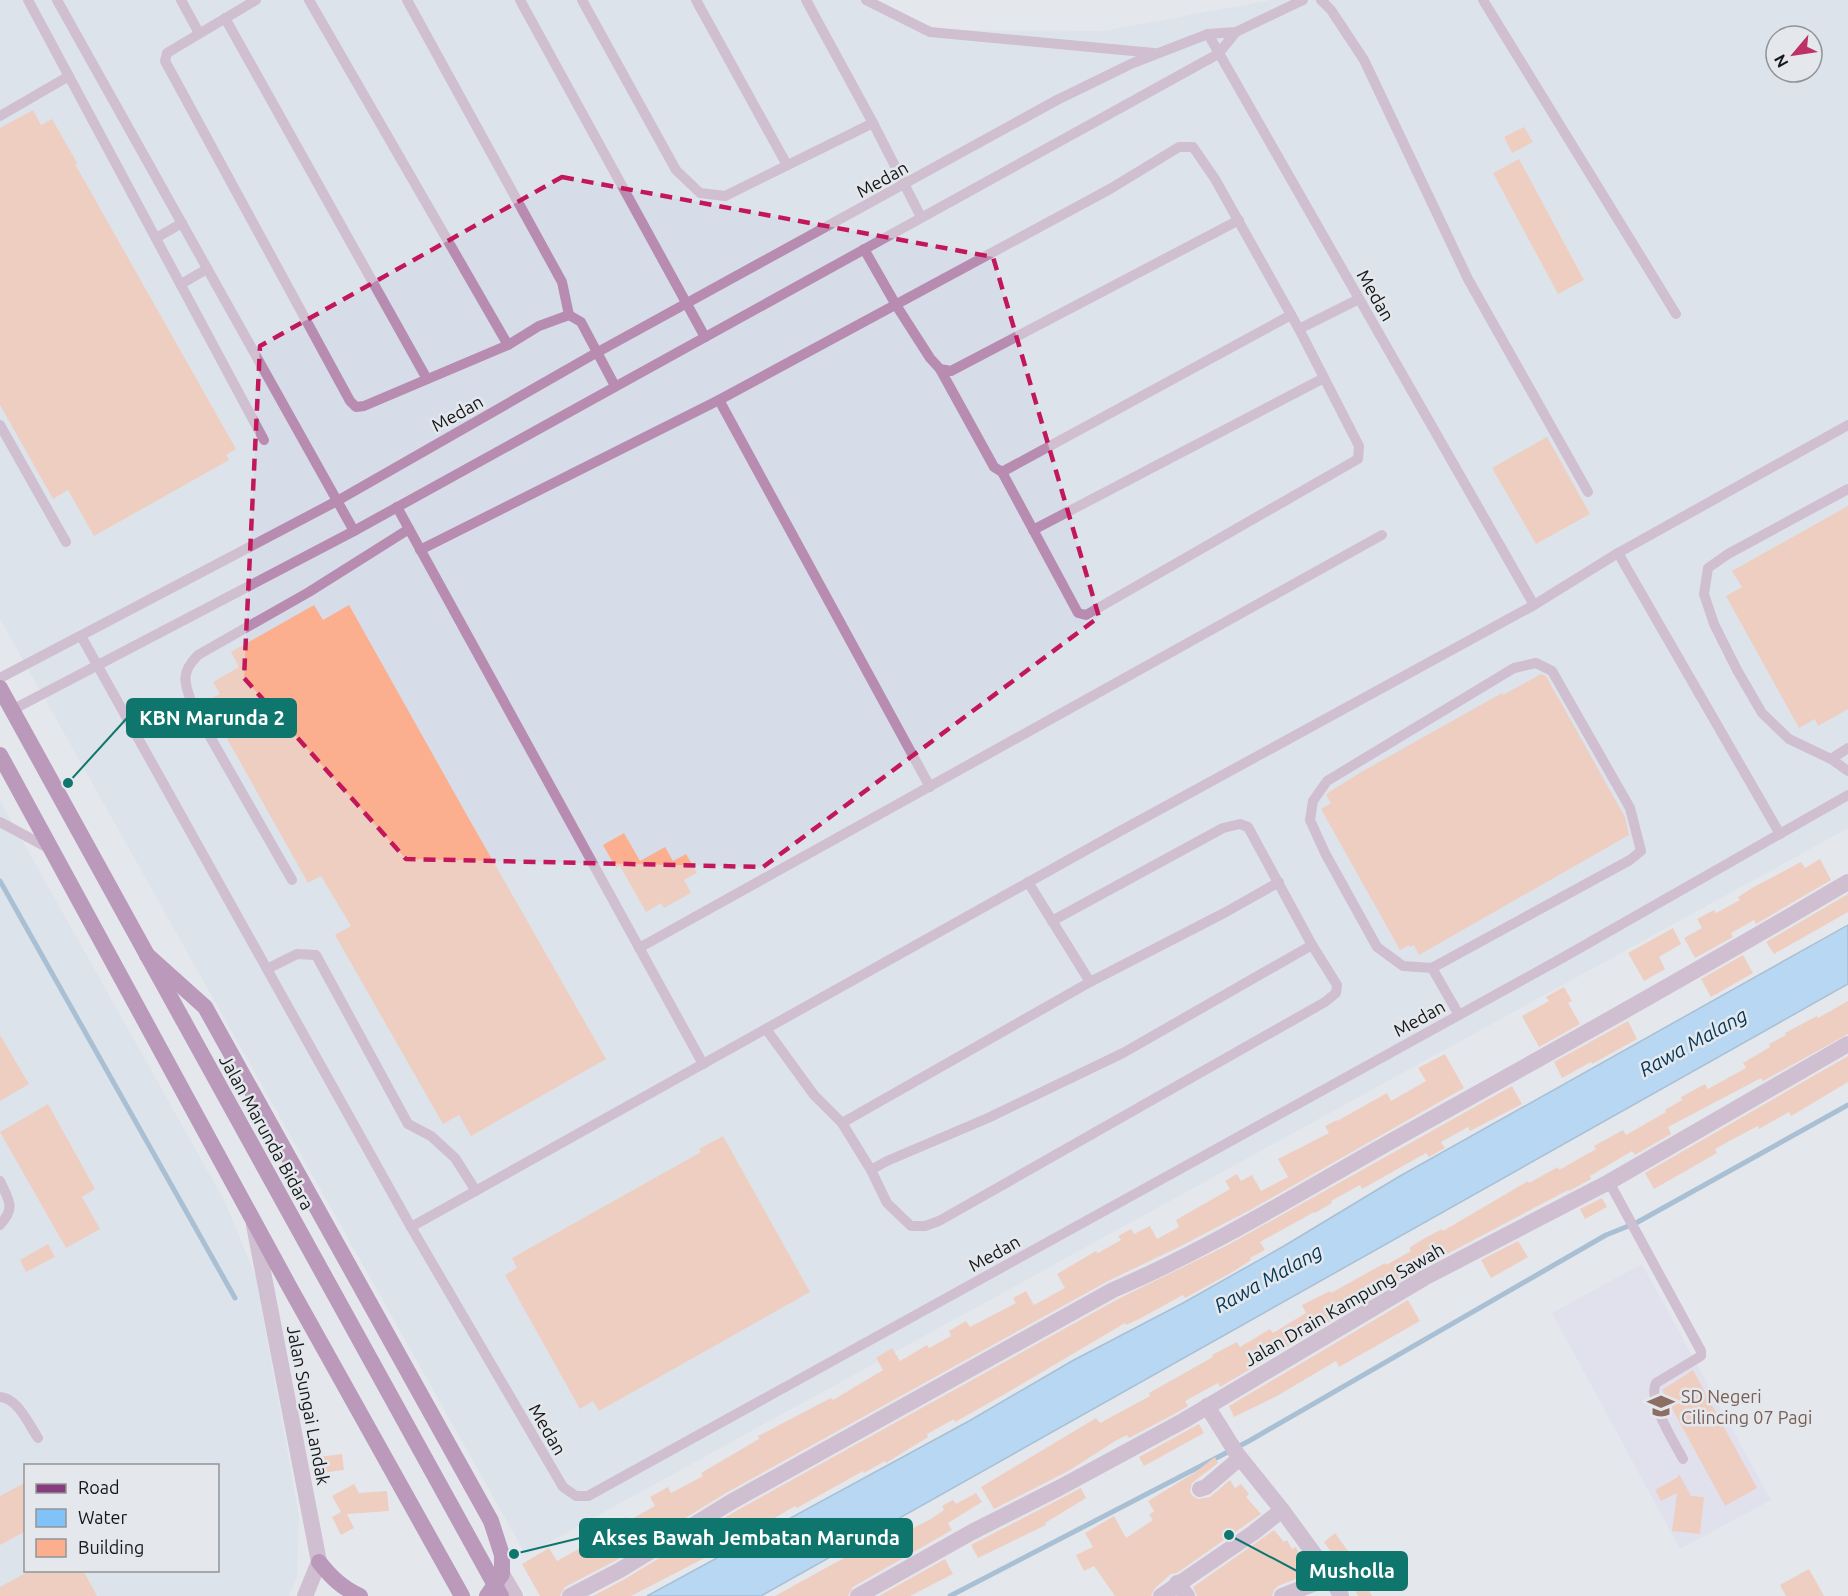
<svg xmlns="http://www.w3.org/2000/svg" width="1848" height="1596" font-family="Ubuntu,sans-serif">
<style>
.built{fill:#d6dde8;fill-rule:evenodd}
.education{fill:#dddaf0}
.water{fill:#81c3f9;stroke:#618fb6;stroke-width:1.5}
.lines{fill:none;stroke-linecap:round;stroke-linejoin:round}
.stream{stroke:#618fb6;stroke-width:5}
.building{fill:#fcaf8e}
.service{stroke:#b88cb0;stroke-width:10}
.minor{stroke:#b88cb0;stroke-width:16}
.tertiary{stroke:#b88cb0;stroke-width:16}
.primary{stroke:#893b7f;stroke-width:16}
.primary-bridge{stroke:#893b7f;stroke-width:16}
.marked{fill:none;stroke:#c2185b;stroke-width:4.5;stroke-dasharray:12 8;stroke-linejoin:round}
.labels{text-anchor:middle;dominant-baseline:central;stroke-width:5;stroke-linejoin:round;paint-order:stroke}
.street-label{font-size:18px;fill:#161718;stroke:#e4e8ec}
.education-label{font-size:18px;fill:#785e54;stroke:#e4e8ec;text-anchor:start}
.water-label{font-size:20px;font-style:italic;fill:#003658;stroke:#e4e8ec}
.leader{fill:none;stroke:#0f766e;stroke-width:2}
.callout-dot{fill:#0f766e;stroke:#e4e8ec;stroke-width:2}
.callout{fill:#0f766e;stroke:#0f766e;stroke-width:2}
.callout-label{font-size:20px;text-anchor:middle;font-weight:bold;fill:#fff}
</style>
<rect width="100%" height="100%" fill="#e4e8ec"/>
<g class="built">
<path d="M0,0H870L923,30L1103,31L1271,0H1848V828L526,1555L0,619ZM1776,36H1812V72H1776Z"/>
<path d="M0,801L224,1200L256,1277L299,1516L297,1577L289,1596H0ZM26,1466H218V1570H26Z"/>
</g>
<path class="education" d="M1642,1264L1771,1500L1680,1549L1552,1313Z"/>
<path class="water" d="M1848,925V984L761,1596H647L969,1421L1072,1361L1183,1303L1284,1246L1400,1176Z"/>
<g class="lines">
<g class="stream">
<path d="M0,881L235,1298"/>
<path d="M950,1596L1249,1441L1606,1235L1636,1223L1848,1105"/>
</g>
</g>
<g class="building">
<path d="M33,110L41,125L52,119L77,163L75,164L236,449L226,455L229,460L94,536L68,490L53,499L0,405V128Z"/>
<path d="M1524,127L1533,142L1512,153L1504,137Z"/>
<path d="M1519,159L1584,280L1558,294L1493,173Z"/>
<path d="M1547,437L1590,514L1536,544L1492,468Z"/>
<path d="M1848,506V709L1818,726L1815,719L1799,728L1726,596L1742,587L1732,571Z"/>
<path d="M314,605L323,620L349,605L469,819L606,1059L471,1136L459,1115L443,1124L335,935L351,926L321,876L308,883L206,701L220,694L213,682L239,667L231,652Z"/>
<path d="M1541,674L1546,676L1625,817L1629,835L1419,955L1414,945L1410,947L1409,945L1400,950L1321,809L1331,803L1326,795L1329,792L1363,771L1502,693L1503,695Z"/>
<path d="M624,833L640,861L665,847L673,861L686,854L697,873L684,880L691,893L664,908L661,903L646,912L620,866L616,868L603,845Z"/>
<path d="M1820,859L1831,880L1756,924L1754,920L1731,933L1733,937L1695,958L1684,938L1702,928L1697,919L1714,910L1716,913L1740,900L1738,897L1752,888L1801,862L1805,868Z"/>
<path d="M1848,894V912L1774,954L1766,942Z"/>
<path d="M1673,928L1681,944L1659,957L1665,969L1644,981L1628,953Z"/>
<path d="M1743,955L1753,973L1711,997L1701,979Z"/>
<path d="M1564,987L1572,1001L1568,1003L1580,1024L1539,1047L1522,1016L1549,1001L1546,997Z"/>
<path d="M1848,1001V1034L1763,1081L1761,1078L1668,1127L1671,1134L1635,1155L1632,1151L1590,1176L1591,1179L1569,1191L1568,1190L1419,1269L1220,1387L1218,1383L1185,1401L1188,1406L1178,1412L1129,1438L1127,1435L1115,1441L1070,1470L994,1509L981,1487L1096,1418L1100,1423L1150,1396L1149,1393L1213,1357L1212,1355L1237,1342L1240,1347L1270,1329L1273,1333L1306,1313L1302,1305L1330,1291L1331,1293L1385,1263L1386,1265L1411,1251L1409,1248L1423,1239L1442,1229L1443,1231L1528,1181L1529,1183L1558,1167L1559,1170L1596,1149L1594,1146L1623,1130L1626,1135L1666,1112L1665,1110L1682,1100L1681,1097L1705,1084L1708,1089L1746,1068L1743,1063L1770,1047L1769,1044L1786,1035L1785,1033L1817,1016L1818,1018Z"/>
<path d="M1628,1021L1637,1039L1592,1064L1591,1062L1562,1078L1554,1062Z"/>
<path d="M0,1035L29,1084L0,1101Z"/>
<path d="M1445,1054L1464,1088L1252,1209L1181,1246L1108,1281L726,1493L615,1561L565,1587L560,1596H540L522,1564L549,1548L557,1561L586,1545L583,1542L605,1528L626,1517L628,1521L655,1506L650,1497L668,1487L671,1493L703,1476L701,1473L759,1439L758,1436L831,1398L833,1400L883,1370L876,1358L892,1348L900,1361L927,1345L929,1348L951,1336L949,1331L966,1321L970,1327L1016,1303L1013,1298L1026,1291L1034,1305L1065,1288L1057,1274L1096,1251L1098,1253L1121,1240L1118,1236L1131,1229L1134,1234L1150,1226L1157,1239L1179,1227L1176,1220L1230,1189L1225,1181L1237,1174L1241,1181L1252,1175L1261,1191L1288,1177L1278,1159L1329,1133L1325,1126L1337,1120V1121L1387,1093L1391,1101L1426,1081L1418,1068Z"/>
<path d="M1848,1056V1082L1791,1116L1789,1112L1759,1129L1758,1126L1737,1137L1715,1149L1717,1153L1654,1189L1645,1173Z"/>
<path d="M1512,1086L1522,1104L1470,1131L1468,1127L1441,1142L1445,1148L1429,1157L1426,1153L1362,1189L1360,1185L1331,1201L1332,1203L1315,1213L1314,1212L1260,1242L1265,1250L1250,1258L1251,1260L1234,1271L1185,1298L1183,1295L1139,1319L1126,1325L1125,1323L1005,1394L955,1422L954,1419L927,1434L928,1437L886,1463L885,1461L864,1473L863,1471L797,1508L795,1506L722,1549L631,1596H593L625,1579L736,1511L1118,1299L1226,1246Z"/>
<path d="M48,1104L95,1189L82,1197L100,1229L66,1248L0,1132Z"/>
<path d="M723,1136L810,1292L599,1411L593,1401L580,1409L505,1275L517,1268L512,1258L701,1152L699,1149Z"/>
<path d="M1602,1198L1607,1207L1585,1219L1580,1209Z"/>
<path d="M1518,1241L1528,1257L1491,1278L1481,1260Z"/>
<path d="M48,1244L55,1257L26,1272L20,1260Z"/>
<path d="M1408,1300L1420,1321L1339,1367L1336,1361L1277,1396L1234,1417L1229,1406Z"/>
<path d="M1693,1370L1757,1488L1725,1506L1662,1390Z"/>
<path d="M1199,1424L1204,1433L1144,1466L1139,1457Z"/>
<path d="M342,1454L344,1470L313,1474L311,1458Z"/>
<path d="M1215,1457L1218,1463L1192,1483L1190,1492L1193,1496L1198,1499L1210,1497L1230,1480L1235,1488L1241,1484L1249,1494L1246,1497L1261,1514L1177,1573L1171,1574L1155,1588L1151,1596H1115L1094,1566L1084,1571L1076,1555L1093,1547L1085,1533L1114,1516L1126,1538L1153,1520L1149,1515L1154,1511L1148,1501L1194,1473Z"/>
<path d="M1679,1474L1691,1496L1704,1497L1700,1534L1672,1531L1677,1493L1661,1501L1655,1490L1678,1477Z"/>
<path d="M26,1482V1531L0,1545V1496Z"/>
<path d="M354,1484L359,1493L387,1491L389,1511L347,1514L354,1528L341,1535L332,1517L341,1512L332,1496Z"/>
<path d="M1081,1488L1086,1498L1045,1523L1046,1525L978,1558L971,1545Z"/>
<path d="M976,1493L982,1502L948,1523L952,1530L853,1587L848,1596H775L862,1548L871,1544L872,1546L898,1533L899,1535L931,1519L944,1510L942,1506L953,1500L956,1504Z"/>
<path d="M1274,1530L1284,1542L1287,1540L1292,1549L1296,1547L1308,1571L1312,1569L1314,1572L1278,1586L1274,1590L1272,1596H1197L1193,1587Z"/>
<path d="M1335,1533L1361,1569L1359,1571L1372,1596H1358L1345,1571L1324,1542Z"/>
<path d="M945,1559L953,1574L910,1596H879Z"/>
<path d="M1809,1569L1824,1596H1786L1780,1585Z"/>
<path d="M31,1570H83L97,1596H0V1587Z"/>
</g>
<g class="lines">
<g class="service">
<path d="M28,0L264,440"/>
<path d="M57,0L354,531"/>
<path d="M181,0L199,33"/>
<path d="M256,0L167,53L165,61L350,401L356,407L364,406L508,345L539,326L569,315L581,322L615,386"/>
<path d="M309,0L508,345"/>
<path d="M407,0L562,282L569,315"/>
<path d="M520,0L705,337"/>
<path d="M582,0L676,170L700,193L725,196L873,123"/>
<path d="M696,0L787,165"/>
<path d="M806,0L873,123L921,217"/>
<path d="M866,0L930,32L1154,53"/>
<path d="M1321,0L1331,10L1364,60L1468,279L1588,492"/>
<path d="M1483,0L1676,314"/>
<path d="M225,18L427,379"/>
<path d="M1208,34L1534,605L1113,835L411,1227L563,1487L576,1496H588L1564,957L1848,795"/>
<path d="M0,116L69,76"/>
<path d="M156,238L182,223"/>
<path d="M864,249L896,305L930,358L940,369L951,371L1239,220"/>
<path d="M181,284L207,269"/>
<path d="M940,369L994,467L1002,472L1291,315"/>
<path d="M719,400L930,787"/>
<path d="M0,425L66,542"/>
<path d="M1002,472L1078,613L1086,615L1358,459L1359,446L1299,329"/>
<path d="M1848,489L1728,554L1708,568L1704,594L1714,624L1737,670L1762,713L1789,739L1831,759L1848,771"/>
<path d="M397,507L703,1064"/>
<path d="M1033,530L1324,378"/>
<path d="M420,550L719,400L1110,189L1179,147H1193L1215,179L1299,329L1359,299"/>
<path d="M1618,553L1780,834"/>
<path d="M1534,605L1618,553L1848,425"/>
<path d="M81,636L411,1227"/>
<path d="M1536,663L1552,671L1630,808L1641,851L1630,860L1432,968L1403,966L1377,947L1325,853L1310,820L1313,801L1327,781L1514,668Z"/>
<path d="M0,678L337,501L596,353L1057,100L1133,63L1208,34L1236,32L1303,0"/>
<path d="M12,710L354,531L1218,54L1236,32"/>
<path d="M1831,759L1848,748"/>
<path d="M0,822L50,849"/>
<path d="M292,880L193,707C185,684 179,674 198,655L309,592L409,529"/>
<path d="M1028,882L1090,982L1226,912L1279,882"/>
<path d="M639,948L1382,535"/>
<path d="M1432,968L1459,1015"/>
<path d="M267,969L297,954L316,955L408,1124L431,1136L455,1158L476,1191"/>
<path d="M766,1029L814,1095L842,1123L871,1170L887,1161L988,1118L1123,1053L1312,945L1248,827L1240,824L1223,828L1052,921"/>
<path d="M842,1123L1090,982"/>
<path d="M871,1170L887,1203L911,1226H925L939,1221L1325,1002L1336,993L1337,985L1312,945"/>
<path d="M0,1181C9,1201 16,1207 0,1225"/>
<path d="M1609,1182L1701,1351V1356L1656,1383C1647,1400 1674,1442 1683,1459"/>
<path d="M0,1397C18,1398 29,1425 38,1438"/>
</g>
<g class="minor">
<path d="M1207,1406L1237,1454L1282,1510L1331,1577L1341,1596"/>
<path d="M1200,1489L1206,1487L1240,1458"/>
<path d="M502,1574L515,1596"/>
<path d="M1177,1583L1187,1596"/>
<path d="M570,1596L620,1570L731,1502L1113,1290C1211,1248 1304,1190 1397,1138C1548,1054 1699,970 1848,882"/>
<path d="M858,1596L972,1532L1059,1488L1183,1421L1424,1278L1609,1182L1848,1044"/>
<path d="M1161,1596L1253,1533L1282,1510"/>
<path d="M1282,1596L1331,1577"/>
</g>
<path class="tertiary" d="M254,1225L319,1562L305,1596"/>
<g class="primary">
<path d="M0,688L183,1020"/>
<path d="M0,755L289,1286L462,1596"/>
<path d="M147,955L205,1007L491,1521L502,1555V1574L487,1596"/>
<path d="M319,1562C331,1577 342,1588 360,1596"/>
</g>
<path class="primary-bridge" d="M183,1020L501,1596"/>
</g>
<path d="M0 0H1848V1596H0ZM562,177L993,257L1099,617L763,867L406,859L244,678L260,346Z" fill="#e4e8ec" fill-opacity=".55" fill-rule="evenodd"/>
<path class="marked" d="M562,177L993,257L1099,617L763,867L406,859L244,678L260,346Z"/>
<defs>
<symbol id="school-bare" viewBox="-9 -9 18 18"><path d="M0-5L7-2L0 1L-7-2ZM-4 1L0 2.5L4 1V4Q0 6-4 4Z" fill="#8d6e63" stroke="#e4e8ec" stroke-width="2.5" paint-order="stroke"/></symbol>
</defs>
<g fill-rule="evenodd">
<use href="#school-bare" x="1642" y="1387" width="38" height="38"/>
</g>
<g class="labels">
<g class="street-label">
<text transform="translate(882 179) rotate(-29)">Medan</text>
<text transform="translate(1376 295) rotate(60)">Medan</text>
<text transform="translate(457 413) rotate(-29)">Medan</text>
<text transform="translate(1419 1018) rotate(-29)">Medan</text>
<text transform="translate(267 1132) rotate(61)">Jalan Marunda Bidara</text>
<text transform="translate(994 1253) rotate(-29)">Medan</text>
<text transform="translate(1344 1304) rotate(-30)">Jalan Drain Kampung Sawah</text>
<text transform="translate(309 1405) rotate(79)">Jalan Sungai Landak</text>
<text transform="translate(548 1429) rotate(60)">Medan</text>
</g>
<g class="education-label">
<text x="1681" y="1396">SD Negeri<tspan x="1681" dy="21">Cilincing 07 Pagi</tspan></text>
</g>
<g class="water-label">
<text transform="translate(1693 1042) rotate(-29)">Rawa Malang</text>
<text transform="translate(1268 1278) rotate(-29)">Rawa Malang</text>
</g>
</g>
<path class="leader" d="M68 783L127 718M514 1554L580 1538M1229 1535L1297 1571"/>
<g class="callout-dot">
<circle cx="68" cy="783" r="6"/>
<circle cx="514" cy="1554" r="6"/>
<circle cx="1229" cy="1535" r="6"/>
</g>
<g class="callout">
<rect x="127" y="699" width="169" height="38" rx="6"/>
<rect x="580" y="1519" width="332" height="38" rx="6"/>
<rect x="1297" y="1552" width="110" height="38" rx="6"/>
</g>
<g class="callout-label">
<text x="212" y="725">KBN Marunda 2</text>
<text x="746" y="1545">Akses Bawah Jembatan Marunda</text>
<text x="1352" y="1578">Musholla</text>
</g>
<rect x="24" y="1464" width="195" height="108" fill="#e4e8ec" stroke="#929497" stroke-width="1.5"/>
<rect x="36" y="1484" width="30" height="9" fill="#893b7f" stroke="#929497" stroke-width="1.5"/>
<text x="78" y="1494" font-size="18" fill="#161718">Road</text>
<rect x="36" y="1509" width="30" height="18" fill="#81c3f9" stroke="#929497" stroke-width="1.5"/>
<text x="78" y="1524" font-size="18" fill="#161718">Water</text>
<rect x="36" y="1539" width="30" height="18" fill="#fcaf8e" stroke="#929497" stroke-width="1.5"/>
<text x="78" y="1554" font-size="18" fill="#161718">Building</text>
<g transform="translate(1794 54) rotate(241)"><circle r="28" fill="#e4e8ec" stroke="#929497" stroke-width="1.5"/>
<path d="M0-4.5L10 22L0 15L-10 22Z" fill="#be3164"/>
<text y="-9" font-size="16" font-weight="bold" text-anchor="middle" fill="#161718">N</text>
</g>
</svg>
